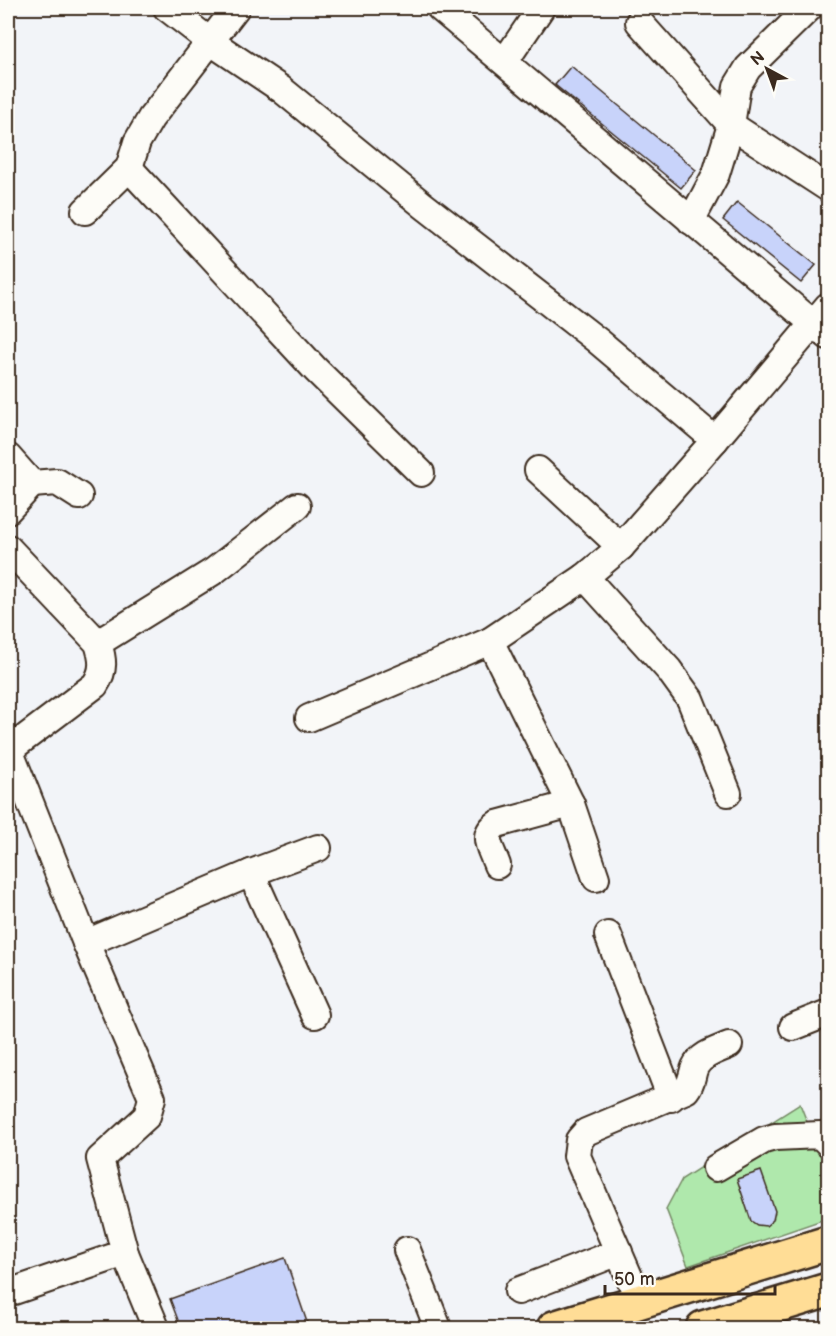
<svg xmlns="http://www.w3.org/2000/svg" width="836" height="1336" font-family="'Balsamiq Sans',sans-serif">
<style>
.green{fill:#afe8ac;stroke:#758965;stroke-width:1.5}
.building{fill:#c8d3fa;stroke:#3b2a1e;stroke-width:1.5}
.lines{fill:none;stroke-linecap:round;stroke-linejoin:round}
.minor-casing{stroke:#3b2a1e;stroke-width:30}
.highway-casing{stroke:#3b2a1e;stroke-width:38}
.minor{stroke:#fdfcf7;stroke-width:26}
.highway{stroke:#ffdd96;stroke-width:33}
</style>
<rect width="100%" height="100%" fill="#f2f4f8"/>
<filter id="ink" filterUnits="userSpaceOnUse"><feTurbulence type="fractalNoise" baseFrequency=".0167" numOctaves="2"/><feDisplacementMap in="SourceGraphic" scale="12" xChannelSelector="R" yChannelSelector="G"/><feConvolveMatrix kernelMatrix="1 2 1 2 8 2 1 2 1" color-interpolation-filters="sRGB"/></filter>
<g filter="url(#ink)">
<path class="green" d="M800,1104L809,1127L828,1120V1218L688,1266L666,1209L682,1179Z"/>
<g class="building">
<path d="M571,66L696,170L681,188L555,85Z"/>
<path d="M737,202L816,265L801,283L723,220Z"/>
<path d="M761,1171L775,1211L773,1220L766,1226L757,1225L751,1221L737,1179Z"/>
<path d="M285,1258L309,1328H181L170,1299Z"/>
</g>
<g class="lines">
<defs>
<g id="minor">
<path d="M167,8L211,42L281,89L423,205L598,341L715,440"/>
<path d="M440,8L828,336"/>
<path d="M639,22L731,125L828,188"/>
<path d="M505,61L541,8"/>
<path d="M129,168L316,370L421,473"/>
<path d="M85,211L129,168L137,142L151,118L236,8"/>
<path d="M691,221L716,174L731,125L737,86L748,68L809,8"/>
<path d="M8,457L32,484L8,510"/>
<path d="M538,470L621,547"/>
<path d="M32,484L57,482L79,496"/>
<path d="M8,548L98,643C103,659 105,670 95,685L9,750"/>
<path d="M585,577L669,670L690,699L728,793"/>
<path d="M490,641L571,804L596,878"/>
<path d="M98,643L214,571L297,506"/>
<path d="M309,718L490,641L585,577L621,547L715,440L828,306"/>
<path d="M8,747L86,943L152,1098L147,1116L100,1159L125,1253L156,1328"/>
<path d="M497,865C491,848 480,836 497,824L571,804"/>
<path d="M251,873L315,1015"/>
<path d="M608,935L671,1098"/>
<path d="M86,943L251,873L318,848"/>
<path d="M793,1027L828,1013"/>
<path d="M716,1168L764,1140L775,1137L820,1135L828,1143"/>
<path d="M407,1250L438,1328"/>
<path d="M518,1291L619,1252"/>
<path d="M8,1293L125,1253"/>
<path d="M640,1302L577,1156L579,1140L586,1132L686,1090C693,1081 691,1076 695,1067C701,1054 718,1050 729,1045"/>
</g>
<g id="highway">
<path d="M554,1328L828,1243"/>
<path d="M703,1328L828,1290"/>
</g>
</defs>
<use href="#minor" class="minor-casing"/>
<use href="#highway" class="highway-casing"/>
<use href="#minor" class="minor"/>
<use href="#highway" class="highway"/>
</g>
</g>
<rect width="836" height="1336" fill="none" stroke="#fdfcf7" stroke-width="30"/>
<rect x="15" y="15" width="806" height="1306" fill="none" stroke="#3b2a1e" stroke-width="2" filter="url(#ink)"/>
<g transform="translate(767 69) rotate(319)" stroke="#fdfcf7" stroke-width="4.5" paint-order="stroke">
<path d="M0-4.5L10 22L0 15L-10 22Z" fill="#3b2a1e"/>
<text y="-9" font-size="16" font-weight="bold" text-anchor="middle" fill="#3b2a1e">N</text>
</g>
<path d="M605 1285v9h170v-9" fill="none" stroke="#3b2a1e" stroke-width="3"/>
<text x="614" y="1285" font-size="18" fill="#3b2a1e" stroke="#fdfcf7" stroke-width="4.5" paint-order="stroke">50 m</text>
</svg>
